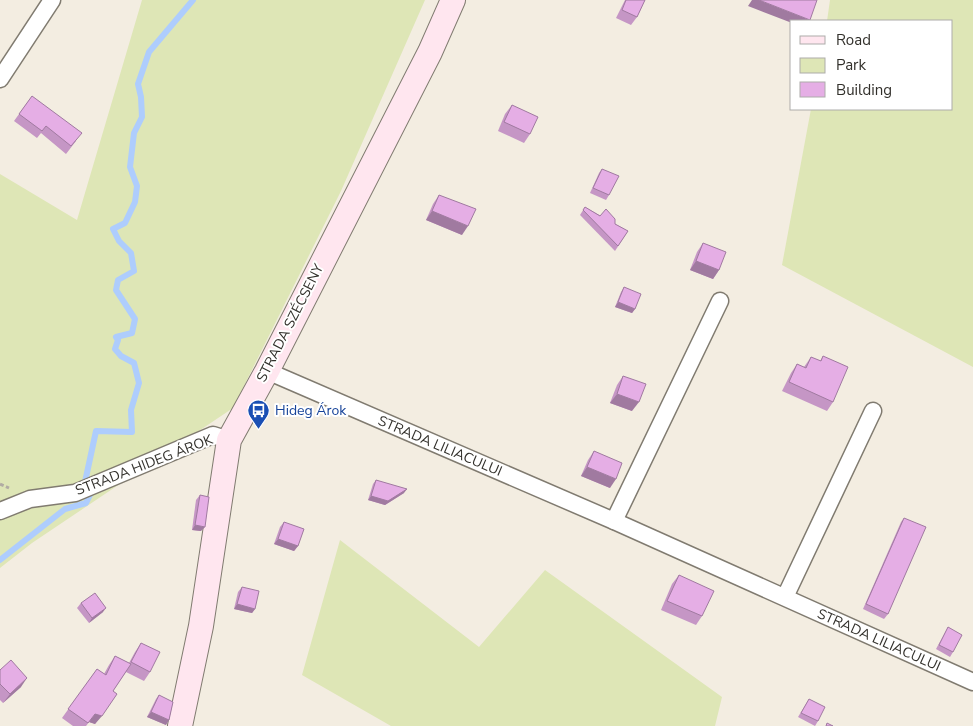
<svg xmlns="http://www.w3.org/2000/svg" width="973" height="726" font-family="'Nunito Sans',sans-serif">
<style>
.green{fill:#dee6b6}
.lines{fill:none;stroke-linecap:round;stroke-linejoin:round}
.stream{stroke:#aecdfd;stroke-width:6}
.street-casing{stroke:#807b70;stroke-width:19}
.secondary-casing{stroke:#807b70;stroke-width:26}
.path{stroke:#b1aca3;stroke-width:3;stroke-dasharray:4 2.5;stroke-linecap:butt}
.street{stroke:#fff;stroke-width:16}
.secondary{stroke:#ffe6ef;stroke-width:24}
.wall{fill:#c596c5}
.shaded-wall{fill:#a07aa0}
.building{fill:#e5aee5;stroke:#a07aa0}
.labels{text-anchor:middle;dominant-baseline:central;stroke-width:4;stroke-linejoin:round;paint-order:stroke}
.street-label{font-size:14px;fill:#32302b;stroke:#fff}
.transit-label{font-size:14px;fill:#164399;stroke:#fff;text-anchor:start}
</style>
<rect width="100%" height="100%" fill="#f3ede1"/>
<g class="green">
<path d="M142,0H425L341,191L233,408L32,543L0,568V174L77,220Z"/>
<path d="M830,0H973V367L782,265L811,109H952V21H827Z"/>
<path d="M340,540L479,647L545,570L722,697L715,726H391L302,675Z"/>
</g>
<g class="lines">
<path class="stream" d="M0,560L65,509L86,503L90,495L85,482L96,431L132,432L131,410L139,383L134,363L121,356L115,349L118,340L116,337L132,333L135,319L116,290L118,280L134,271L131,253L119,241L113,229L125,223L135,202L137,186L130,167L134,133L142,117L141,97L138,84L149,52L193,0"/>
<defs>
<g id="street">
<path d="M0,79L52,0"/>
<path d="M267,371L614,521L973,682"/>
<path d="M0,511L30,499L75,493L213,435L229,440"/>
<path d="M614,521L720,301"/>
<path d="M785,597L873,411"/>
</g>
<path id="secondary" d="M180,726L201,626L229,440L267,371L430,52L453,0"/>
</defs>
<use href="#street" class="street-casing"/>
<use href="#secondary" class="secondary-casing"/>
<path class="path" d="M0,484L9,488"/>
<use href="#street" class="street"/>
<use href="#secondary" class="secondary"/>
</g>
<g class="wall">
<path d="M625,0H645L637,17L631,25L616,18Z"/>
<path d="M32,96L76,141L66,154L41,133L37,138L14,121Z"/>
<path d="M512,105L530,134L524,143L498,131L505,114Z"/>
<path d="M602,169L609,195L606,200L590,193L599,173Z"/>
<path d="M439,195L462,235L426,220L433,204Z"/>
<path d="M585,207L628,231L615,251L580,215Z"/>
<path d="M703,243L719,270L713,279L690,270L697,252Z"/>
<path d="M624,287L635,309L632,313L615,307L621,292Z"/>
<path d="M823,356L833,402L827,411L782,391L791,373L797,364L804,367L811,357L820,361Z"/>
<path d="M623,376L632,411L610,403L617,385Z"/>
<path d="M594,451L610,488L581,476L588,460Z"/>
<path d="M376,480L404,493L385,505L368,500L373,484Z"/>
<path d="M200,495L201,531L192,530L196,500Z"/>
<path d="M904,518L888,614L884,619L863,609L901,522Z"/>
<path d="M284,522L298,546L294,551L274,544L280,527Z"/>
<path d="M679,575L702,616L696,625L661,610L672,584Z"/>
<path d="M242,587L255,609L252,613L234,609L238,592Z"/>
<path d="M81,603L103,612L89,623L77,608Z"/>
<path d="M948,627L953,652L950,657L936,649Z"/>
<path d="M141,643L150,672L144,681L126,672L113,691L117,694L95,724L89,722L86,726H73L62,718L97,669L104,674L109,665L115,656L129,663L135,652Z"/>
<path d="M0,670L21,687L3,703L0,700Z"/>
<path d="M159,695L166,725L147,717L156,699Z"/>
<path d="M809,699L818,721L815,726L798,717Z"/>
</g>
<g class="shaded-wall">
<path d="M752,0H759L810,20L808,21H792V23L748,6Z"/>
<path d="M432,211L468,226L462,235L426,220Z"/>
<path d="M696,261L719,270L713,279L690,270Z"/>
<path d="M618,302L635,309L632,313L615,307Z"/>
<path d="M617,394L639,402L632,411L610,403Z"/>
<path d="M587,467L616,479L610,488L581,476Z"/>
<path d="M407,489L404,493L385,505L368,500L371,496Z"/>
<path d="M195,525L205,527L201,531L192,530Z"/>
<path d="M278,539L298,546L294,551L274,544Z"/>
<path d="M237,604L255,609L252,613L234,609Z"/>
<path d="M106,608L103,612L89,623L92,618Z"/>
<path d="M27,678L21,687L3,703L10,694Z"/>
<path d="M151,712L169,720L166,725L147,717Z"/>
<path d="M95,714L102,716L95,724L89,722Z"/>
</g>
<g class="building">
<path d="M626,0H645L637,17L622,10Z"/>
<path d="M759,0H817L810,20Z"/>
<path d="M32,96L82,133L71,146L46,126L42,131L19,114Z"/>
<path d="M512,105L538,117L530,134L504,122Z"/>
<path d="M602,169L619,176L609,195L593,188Z"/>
<path d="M439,195L476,209L468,226L432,211Z"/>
<path d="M585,207L600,216L606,209L615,219V224L628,231L618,246L583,210Z"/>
<path d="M703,243L726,252L719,270L696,261Z"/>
<path d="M624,287L641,294L635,309L618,302Z"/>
<path d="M823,356L848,367L833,402L789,382L797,364L806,368L811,357L821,361Z"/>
<path d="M623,376L646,384L639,402L617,394Z"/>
<path d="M594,451L622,463L616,479L587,467Z"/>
<path d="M376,480L407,489L388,501L371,496Z"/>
<path d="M200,495L209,497L205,527L195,525Z"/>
<path d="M904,518L926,527L888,614L866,604Z"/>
<path d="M284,522L304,529L298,546L278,539Z"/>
<path d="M679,575L714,591L702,616L667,601Z"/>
<path d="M242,587L259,591L255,609L237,604Z"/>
<path d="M95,593L106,608L92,618L81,603Z"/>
<path d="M948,627L962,635L953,652L939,645Z"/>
<path d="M141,643L160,652L150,672L131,662Z"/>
<path d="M115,656L131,664L113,691L117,694L102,716L95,714L88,723L68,709L97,669L106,675Z"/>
<path d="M11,660L27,678L10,694L0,684V670Z"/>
<path d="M159,695L173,702L169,720L151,712Z"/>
<path d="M809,699L825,707L818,721L801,713Z"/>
<path d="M827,723L833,726H826Z"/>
</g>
<defs>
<symbol id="bus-pin" viewBox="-11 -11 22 30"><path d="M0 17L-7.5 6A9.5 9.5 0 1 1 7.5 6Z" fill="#1a4fb4" stroke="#fff"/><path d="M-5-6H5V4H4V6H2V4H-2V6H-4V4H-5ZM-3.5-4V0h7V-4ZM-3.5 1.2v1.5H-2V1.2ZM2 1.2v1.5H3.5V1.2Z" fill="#fff"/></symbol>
</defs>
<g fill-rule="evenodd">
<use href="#bus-pin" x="246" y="398" width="25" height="34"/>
</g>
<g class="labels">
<g class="street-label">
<text transform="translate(290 323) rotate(-63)">STRADA SZÉCSENY</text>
<text transform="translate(440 446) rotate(23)">STRADA LILIACULUI</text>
<text transform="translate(144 465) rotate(-21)">STRADA HIDEG ÁROK</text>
<text transform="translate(879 640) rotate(24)">STRADA LILIACULUI</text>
</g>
<g class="transit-label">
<text x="275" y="410">Hideg Árok</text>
</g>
</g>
<rect x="790" y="20" width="162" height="90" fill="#ffffff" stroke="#adacaa"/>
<rect x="800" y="36" width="25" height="8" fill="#ffe6ef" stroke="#adacaa"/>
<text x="836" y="45" font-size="15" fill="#32302b">Road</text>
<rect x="800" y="58" width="25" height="15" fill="#dee6b6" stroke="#adacaa"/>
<text x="836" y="70" font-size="15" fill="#32302b">Park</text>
<rect x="800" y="82" width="25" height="15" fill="#e5aee5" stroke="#adacaa"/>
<text x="836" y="95" font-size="15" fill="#32302b">Building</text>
</svg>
